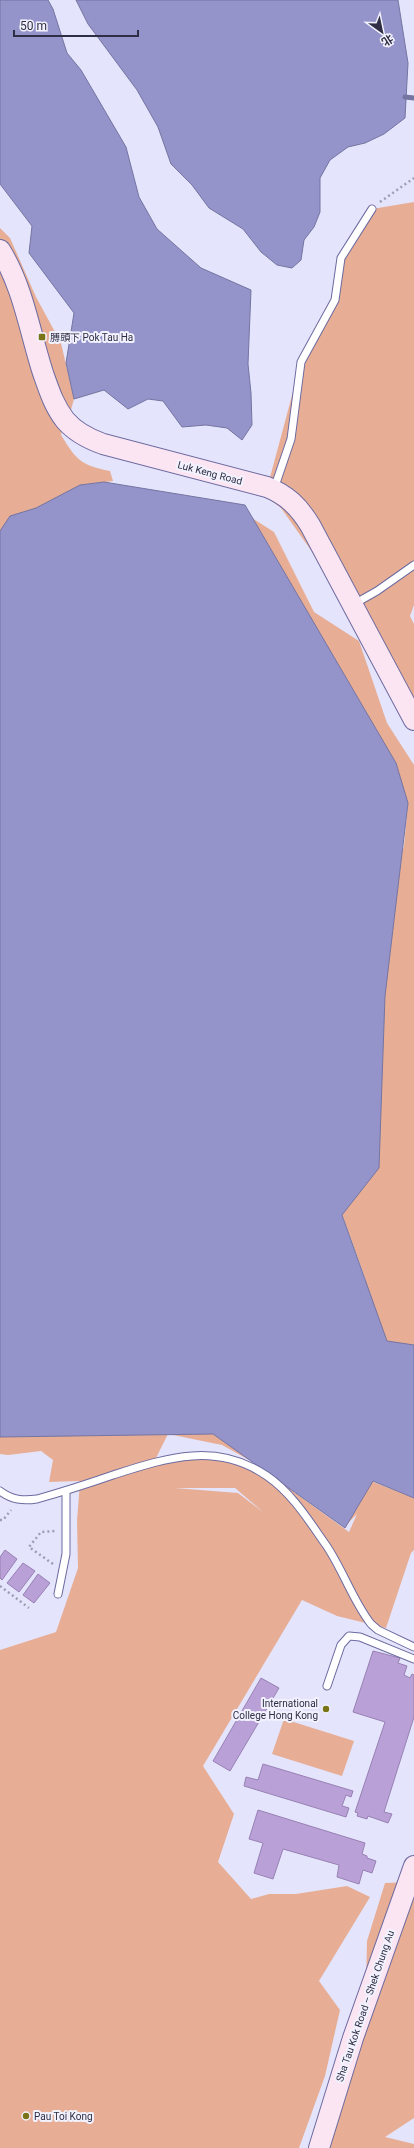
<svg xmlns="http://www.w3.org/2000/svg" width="414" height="2148" font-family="Roboto,'Noto Sans SC',sans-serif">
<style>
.green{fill:#e7ae95;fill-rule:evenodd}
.water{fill:#9493ca;stroke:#7575a2}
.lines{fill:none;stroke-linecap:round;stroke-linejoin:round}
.stream{stroke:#7575a2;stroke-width:5}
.building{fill:#b9a1d7;stroke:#9880b4}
.lane-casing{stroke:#6d6ba0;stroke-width:9}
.secondary-casing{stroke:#6d6ba0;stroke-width:22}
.path{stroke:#9d9db4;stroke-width:2.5;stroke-dasharray:2 3;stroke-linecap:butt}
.lane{stroke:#fff;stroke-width:7}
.secondary{stroke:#fce5f2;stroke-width:20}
.poi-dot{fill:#7a7417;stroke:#f2f2ff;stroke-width:1.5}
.labels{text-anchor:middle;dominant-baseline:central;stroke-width:4;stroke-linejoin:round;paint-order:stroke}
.poi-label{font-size:10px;fill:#2e2e44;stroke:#f2f2ff;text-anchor:start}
.street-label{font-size:10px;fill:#2e2e44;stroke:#f2f2ff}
</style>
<rect width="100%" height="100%" fill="#e4e4fc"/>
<g class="green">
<path d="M414,202V605L410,616L414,624V714L349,604L281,508L265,496L301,362L335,300L346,251L372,209Z"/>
<path d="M0,228L10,238L36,297L61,343L74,399L68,421L64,423L61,435C77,461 81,465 110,471L113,481L82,485L0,531Z"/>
<path d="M246,514L274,532L314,612L359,641L387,723L414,765V1351L349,1362L365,1278L338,1203L388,894L404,846L408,803Z"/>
<path d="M0,1335L414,1498V1550L411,1553L386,1628L337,1616L302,1600L203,1766L234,1814L218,1862L251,1899L269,1894H296L347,1886L370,1897L319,1981L340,2010L325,2076L299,2148H0V1650L56,1632L78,1568L77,1521L80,1481L49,1482L53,1460L41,1451L8,1455L0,1454ZM168,1434L222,1445L318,1498L348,1523L357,1514L349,1532L280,1482L224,1458L154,1462ZM175,1488H235L263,1512L238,1493Z"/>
<path d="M284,1719L354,1741L342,1776L272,1754Z"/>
<path d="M414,1882V2118L385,2137L414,2144V2148H326L365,2034L367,1941L385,1883Z"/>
</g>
<g class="water">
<path d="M0,0H48L53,9L67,53L81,70L126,147L139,197L157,229L201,268L251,290L248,364L251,393L252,425L242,440L227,428L206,425L182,427L163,401L148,399L128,409L104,390L74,399L66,363L74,313L29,253L32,226L0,184Z"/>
<path d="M76,0H398L408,63L405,118L384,134L365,143L348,147L330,160L320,178V212L314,227L304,240L301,260L292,268L277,265L261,252L243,229L209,208L192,185L171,164L158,127L137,90L88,24Z"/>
<path d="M104,482L245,505L396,763L408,803L385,996L379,1168L342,1215L387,1341L414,1345V1498L373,1481L345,1528L213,1434L0,1437V531L10,516L36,508L80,485Z"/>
</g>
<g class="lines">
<path class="stream" d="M405,97L414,98"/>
</g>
<g class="building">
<path d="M5,1550L17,1559L2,1580L0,1578V1557Z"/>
<path d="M23,1563L35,1571L19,1592L7,1583Z"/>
<path d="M38,1574L50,1583L34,1603L23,1595Z"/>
<path d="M373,1651L400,1658L398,1663L407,1666L404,1675L410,1678L412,1674L414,1675V1717L384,1812L392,1814L388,1823L368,1816L367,1819L357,1816L358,1813L355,1812L385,1722L353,1712Z"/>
<path d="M261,1678L279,1688L230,1771L213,1761Z"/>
<path d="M263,1764L353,1791L351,1797L346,1795L342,1806L349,1808L346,1817L244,1786L246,1777L258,1780Z"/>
<path d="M258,1810L365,1843L362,1854L367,1856V1858L376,1861L372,1873L363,1870L359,1884L337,1877L339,1865L283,1849L273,1879L254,1873L263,1843L249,1839Z"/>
</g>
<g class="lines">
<defs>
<g id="lane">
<path d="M274,489L291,439L301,362L335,300L341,258L372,209"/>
<path d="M354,604L377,591L414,565"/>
<path d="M0,1491C12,1500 23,1501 37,1499C62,1492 87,1484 113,1475C166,1458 216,1441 267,1476C292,1493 309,1521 326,1545C343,1570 353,1601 371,1624L378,1630L414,1647"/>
<path d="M58,1594L66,1554V1491"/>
<path d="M327,1686L341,1645L349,1636L360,1637L414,1659"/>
</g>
<g id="secondary">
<path d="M0,250C23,286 30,333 43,373C49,390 54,406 65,420C75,432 89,439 103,444L267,487C287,495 299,507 310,525L414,720"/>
<path d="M319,2148L353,2038L414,1866"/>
</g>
</defs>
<use href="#lane" class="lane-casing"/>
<use href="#secondary" class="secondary-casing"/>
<g class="path">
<path d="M380,202L414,178"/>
<path d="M0,1520H3L11,1510"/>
<path d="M53,1564L29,1547L41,1532L55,1531"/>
<path d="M0,1586L29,1608"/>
</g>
<use href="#lane" class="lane"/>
<use href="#secondary" class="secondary"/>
</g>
<g class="poi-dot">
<rect x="38" y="333" width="8" height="8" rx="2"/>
<circle cx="326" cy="1709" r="4"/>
<circle cx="26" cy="2116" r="4"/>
</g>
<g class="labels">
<g class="poi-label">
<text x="50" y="337">膊頭下 Pok Tau Ha</text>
<text x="318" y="1703" text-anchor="end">International<tspan x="318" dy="12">College Hong Kong</tspan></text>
<text x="34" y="2116">Pau Toi Kong</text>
</g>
<g class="street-label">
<text transform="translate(210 473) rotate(15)">Luk Keng Road</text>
<text transform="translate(365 2006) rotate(-71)">Sha Tau Kok Road – Shek Chung Au</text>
</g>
</g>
<g transform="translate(382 32) rotate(147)" stroke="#f2f2ff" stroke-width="3" paint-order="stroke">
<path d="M0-3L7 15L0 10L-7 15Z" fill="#2e2e44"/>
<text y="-6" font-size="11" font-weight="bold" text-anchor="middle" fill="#2e2e44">北</text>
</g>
<path d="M14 30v6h124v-6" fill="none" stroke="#2e2e44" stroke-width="2"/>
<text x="20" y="30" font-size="12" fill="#2e2e44" stroke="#f2f2ff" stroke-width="3" paint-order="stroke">50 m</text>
</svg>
